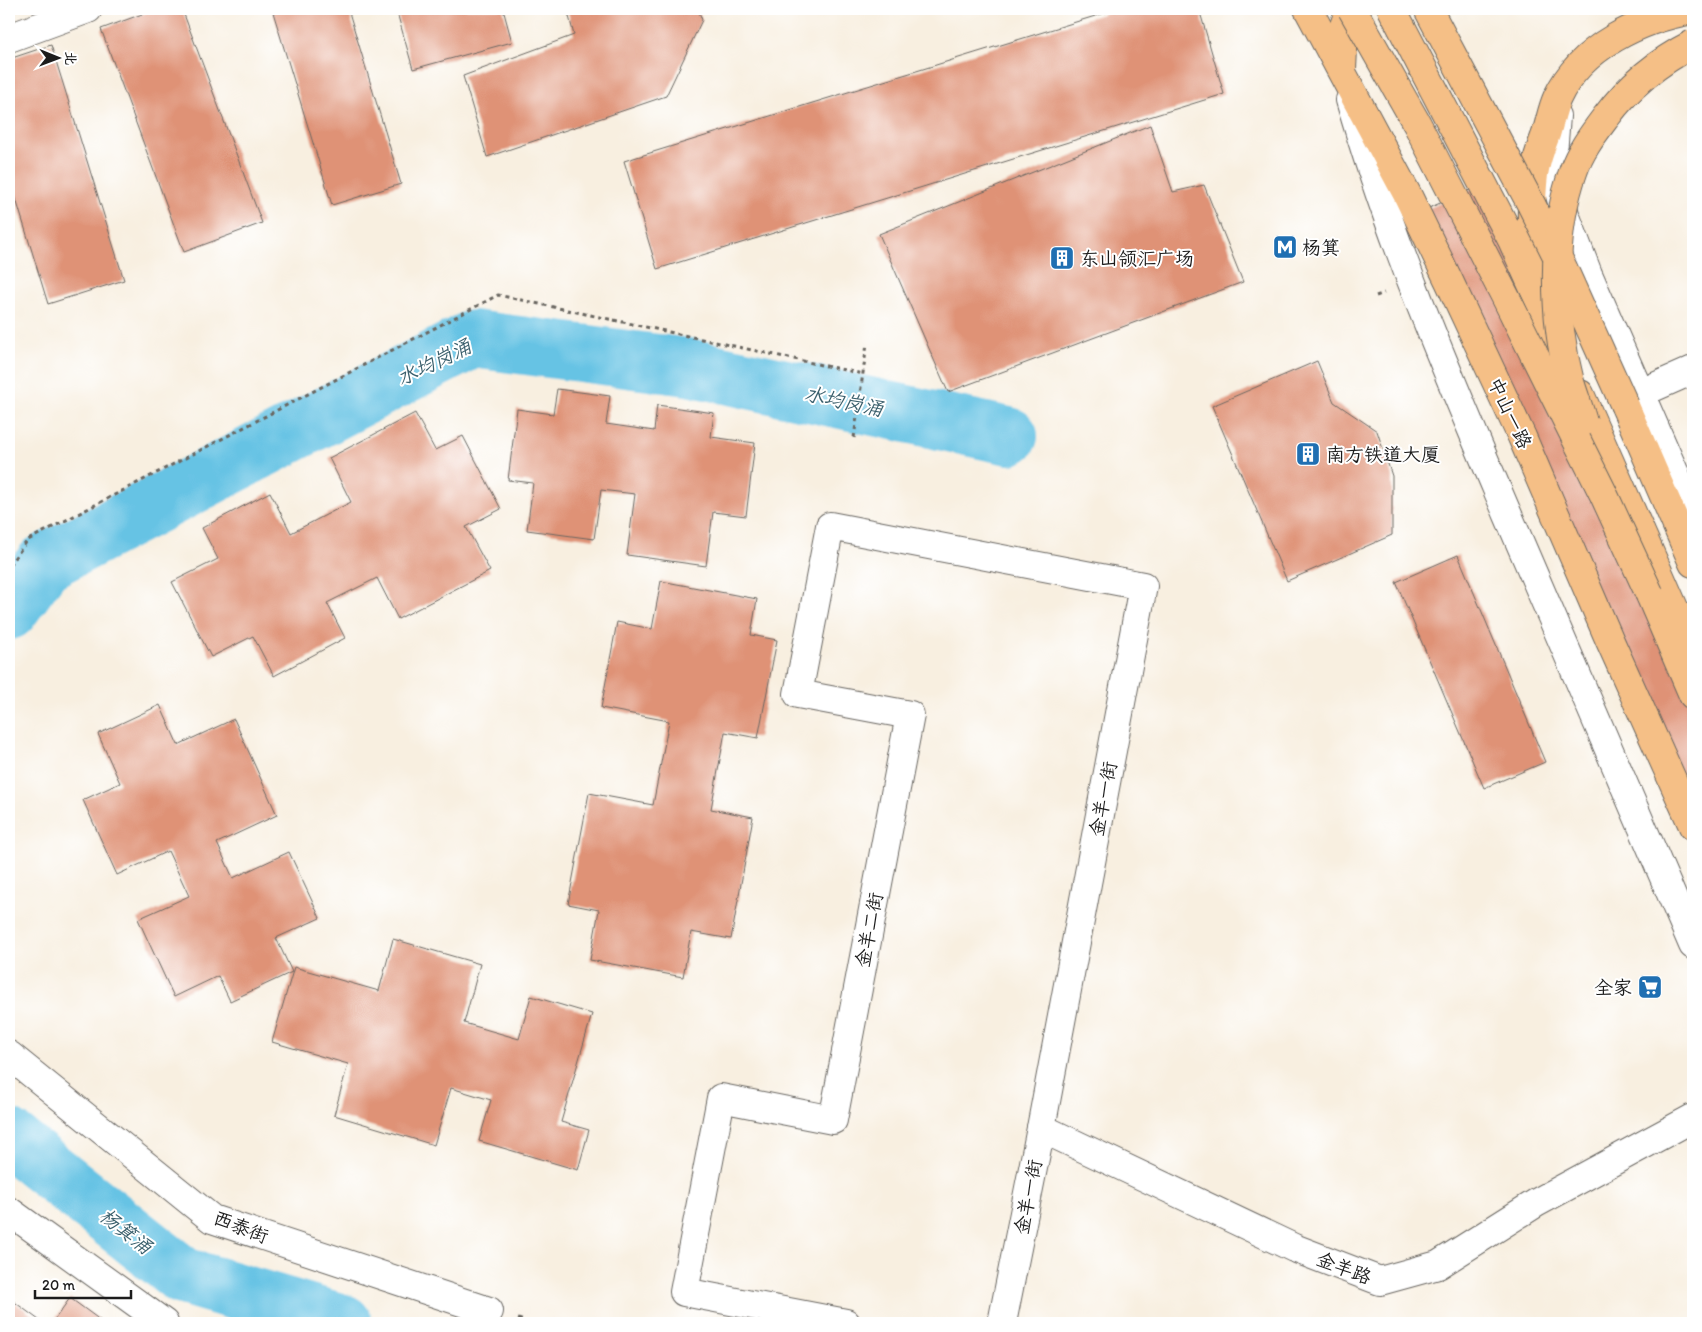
<svg xmlns="http://www.w3.org/2000/svg" width="1702" height="1332" font-family="Itim,'LXGW WenKai TC',sans-serif">
<style>
.lines{fill:none;stroke-linecap:round;stroke-linejoin:round}
.river{stroke:#66c3e4;stroke-width:58}
.building{fill:#df9276}
.minor-casing{stroke:#696661;stroke-width:30}
.major-casing{stroke:#696661;stroke-width:30}
.highway-casing{stroke:#696661;stroke-width:30}
.path{stroke:#696661;stroke-width:3;stroke-dasharray:4 4;stroke-linecap:butt}
.minor{stroke:#fff;stroke-width:28}
.major{stroke:#f5bf86;stroke-width:28}
.highway{stroke:#f5bf86;stroke-width:28}
.highway-bridge-casing{stroke:#696661;stroke-width:30;stroke-linecap:butt}
.highway-bridge{stroke:#f5bf86;stroke-width:28}
.labels{text-anchor:middle;dominant-baseline:central;stroke-width:4;stroke-linejoin:round;paint-order:stroke}
.poi-label{font-size:19px;fill:#1c1c1c;stroke:#fff;text-anchor:start}
.street-label{font-size:19px;fill:#1c1c1c;stroke:#fff}
.water-label{font-size:20px;font-style:italic;fill:#3a5f6c;stroke:#fff}
</style>
<rect width="100%" height="100%" fill="#fff"/>
<filter id="ink" filterUnits="userSpaceOnUse"><feTurbulence type="fractalNoise" baseFrequency=".02" numOctaves="2"/><feDisplacementMap in="SourceGraphic" scale="10" xChannelSelector="R" yChannelSelector="G"/><feConvolveMatrix kernelMatrix="1 2 1 2 8 2 1 2 1" color-interpolation-filters="sRGB"/></filter>
<filter id="wash" filterUnits="userSpaceOnUse"><feTurbulence type="fractalNoise" baseFrequency=".0096" numOctaves="4" result="noise"/><feDisplacementMap in="SourceGraphic" scale="20" xChannelSelector="R" yChannelSelector="G"/><feGaussianBlur stdDeviation="1.12" result="paint"/><feColorMatrix in="noise" values="0 0 0 0 0 0 0 0 0 0 0 0 0 0 0 0 0 1.4 0 .05"/><feComposite in="paint" operator="in"/></filter>
<g filter="url(#wash)">
<rect width="100%" height="100%" fill="#f8efe0"/>
<g class="lines">
<g class="river">
<path d="M9,611L44,563L473,339L688,367L1009,436"/>
<path d="M9,1138L183,1276L343,1323"/>
</g>
</g>
<g id="blocks">
<g class="building">
<path d="M156,9H182L262,223L184,252L101,29Z"/>
<path d="M272,9H348L401,184L332,205Z"/>
<path d="M396,9H503L512,42L413,69Z"/>
<path d="M567,9H698L702,20L666,96L487,157L463,76L574,35Z"/>
<path d="M1118,9H1199L1224,94L657,269L624,161Z"/>
<path d="M51,45L124,280L48,304L9,176V59Z"/>
<path d="M1150,125L1173,192L1204,185L1243,282L948,392L879,234Z"/>
<path d="M1488,182L1693,641V840L1413,215Z"/>
<path d="M1317,361L1334,402L1377,431L1392,476V535L1287,581L1212,406Z"/>
<path d="M557,389L610,396L606,424L654,431L657,405L714,413L711,437L755,443L746,516L713,512L706,566L627,555L635,494L601,490L594,539L527,530L533,483L508,480L517,409L553,414Z"/>
<path d="M415,413L435,450L463,436L501,509L466,527L490,571L398,619L377,578L327,603L345,638L274,676L253,636L211,657L172,582L218,559L202,528L270,492L291,533L351,502L329,458Z"/>
<path d="M1458,555L1545,762L1484,788L1396,582Z"/>
<path d="M661,581L757,599L751,635L777,640L758,738L725,732L711,809L753,817L731,939L691,932L683,977L590,960L599,910L568,904L589,793L653,805L669,721L601,708L617,622L652,629Z"/>
<path d="M160,705L178,745L234,719L277,815L217,843L233,878L289,852L320,918L276,938L292,972L230,1001L218,976L174,997L138,919L189,896L168,851L117,875L83,800L120,783L98,734Z"/>
<path d="M393,939L480,964L464,1023L519,1039L531,996L592,1014L561,1122L589,1130L578,1170L479,1141L491,1100L451,1088L434,1145L334,1115L348,1064L272,1042L294,967L379,991Z"/>
<path d="M9,1298L43,1323H9Z"/>
<path d="M70,1298L104,1323H52Z"/>
</g>
</g>
</g>
<g filter="url(#ink)">
<use href="#blocks" fill-opacity="0" stroke="#696661" stroke-width="1"/>
<g class="lines">
<defs>
<g id="minor">
<path d="M9,38L88,9"/>
<path d="M1350,100C1391,243 1450,379 1508,515C1570,659 1632,802 1693,945"/>
<path d="M1556,116L1553,154L1555,176L1565,214L1588,274L1693,515"/>
<path d="M1641,393L1693,370"/>
<path d="M9,1055L212,1219L489,1311"/>
<path d="M1041,1128L1294,1248L1380,1281L1438,1265L1536,1203L1693,1118"/>
<path d="M9,1211L164,1323"/>
<path d="M846,1323L684,1292L721,1098L833,1120L910,715L798,694L830,526L1143,586L1041,1128L1002,1323"/>
</g>
<g id="major">
<path d="M1308,9L1407,194L1449,281L1522,437L1610,641L1693,826"/>
<path d="M1392,9L1512,240L1560,347"/>
<path d="M1342,70L1344,26L1350,9"/>
<path d="M1536,277C1532,243 1530,208 1534,174C1536,161 1541,147 1546,134C1550,122 1552,109 1557,98C1581,46 1641,19 1693,10"/>
<path d="M1580,394L1693,651"/>
</g>
<g id="highway">
<path d="M1625,406L1693,563"/>
<path d="M1650,595L1693,695"/>
</g>
</defs>
<use href="#minor" class="minor-casing"/>
<use href="#major" class="major-casing"/>
<use href="#highway" class="highway-casing"/>
<g class="path">
<path d="M1376,296L1384,293"/>
<path d="M854,438L867,344"/>
<path d="M9,565L28,540L498,295L863,374"/>
<path d="M518,1319L531,1323"/>
</g>
<use href="#minor" class="minor"/>
<use href="#major" class="major"/>
<use href="#highway" class="highway"/>
<defs>
<g id="highway-bridge">
<path d="M1352,9L1417,124L1506,298L1603,493L1650,595"/>
<path d="M1428,9L1531,204L1563,268L1625,406"/>
<path d="M1583,422C1579,408 1574,395 1570,382C1553,318 1551,234 1573,172C1580,151 1594,133 1606,117C1629,86 1659,61 1693,44"/>
</g>
</defs>
<use href="#highway-bridge" class="highway-bridge-casing"/>
<use href="#highway-bridge" class="highway-bridge"/>
</g>
</g>
<defs>
<symbol id="metro-square" viewBox="-11 -11 22 22"><rect x="-9" y="-9" width="18" height="18" rx="4" fill="#1f6fb2" stroke="#fff"/><path d="M-5.5 5V-5H-3L0 0L3-5H5.5V5H3V-.5L0 4L-3-.5V5Z" fill="#fff"/></symbol>
<symbol id="building-square" viewBox="-11 -11 22 22"><rect x="-9" y="-9" width="18" height="18" rx="4" fill="#1f6fb2" stroke="#fff"/><path d="M-4-6H4V6H1V3H-1V6H-4ZM-2.5-4.3h1.7v1.8h-1.7ZM.8-4.3h1.7v1.8H.8ZM-2.5-1h1.7V.8h-1.7ZM.8-1h1.7V.8H.8Z" fill="#fff"/></symbol>
<symbol id="supermarket-square" viewBox="-11 -11 22 22"><rect x="-9" y="-9" width="18" height="18" rx="4" fill="#1f6fb2" stroke="#fff"/><path d="M-6-5.5h2.5l.6 2H6L4.5 2H-2.5L-4.4-4H-6ZM-1.5 3.2a1.3 1.3 0 1 0 .1 0ZM3 3.2a1.3 1.3 0 1 0 .1 0Z" fill="#fff"/></symbol>
</defs>
<g fill-rule="evenodd">
<use href="#metro-square" x="1271" y="233" width="28" height="28"/>
<use href="#building-square" x="1048" y="244" width="28" height="28"/>
<use href="#building-square" x="1294" y="440" width="28" height="28"/>
<use href="#supermarket-square" x="1636" y="973" width="28" height="28"/>
</g>
<g class="labels">
<g class="poi-label">
<text x="1302" y="247">杨箕</text>
<text x="1080" y="258">东山领汇广场</text>
<text x="1326" y="454">南方铁道大厦</text>
<text x="1632" y="987" text-anchor="end">全家</text>
</g>
<g class="street-label">
<text transform="translate(1510 413) rotate(65)">中山一路</text>
<text transform="translate(1103 799) rotate(-79)">金羊一街</text>
<text transform="translate(869 930) rotate(-79)">金羊二街</text>
<text transform="translate(1028 1197) rotate(-79)">金羊一街</text>
<text transform="translate(241 1227) rotate(21)">西泰街</text>
<text transform="translate(1344 1268) rotate(21)">金羊路</text>
</g>
<g class="water-label">
<text transform="translate(434 362) rotate(-26)">水均岗涌</text>
<text transform="translate(844 401) rotate(12)">水均岗涌</text>
<text transform="translate(126 1231) rotate(38)">杨箕涌</text>
</g>
</g>
<rect width="1702" height="1332" fill="none" stroke="#fff" stroke-width="30"/>
<g transform="translate(58 58) rotate(91)" stroke="#ffffff" stroke-width="4" paint-order="stroke">
<path d="M0-4L9 19L0 12L-9 19Z" fill="#1c1c1c"/>
<text y="-8" font-size="14" font-weight="bold" text-anchor="middle" fill="#1c1c1c">北</text>
</g>
<path d="M35 1290v8h96v-8" fill="none" stroke="#1c1c1c" stroke-width="2.5"/>
<text x="42" y="1290" font-size="15" fill="#1c1c1c" stroke="#ffffff" stroke-width="4" paint-order="stroke">20 m</text>
</svg>
